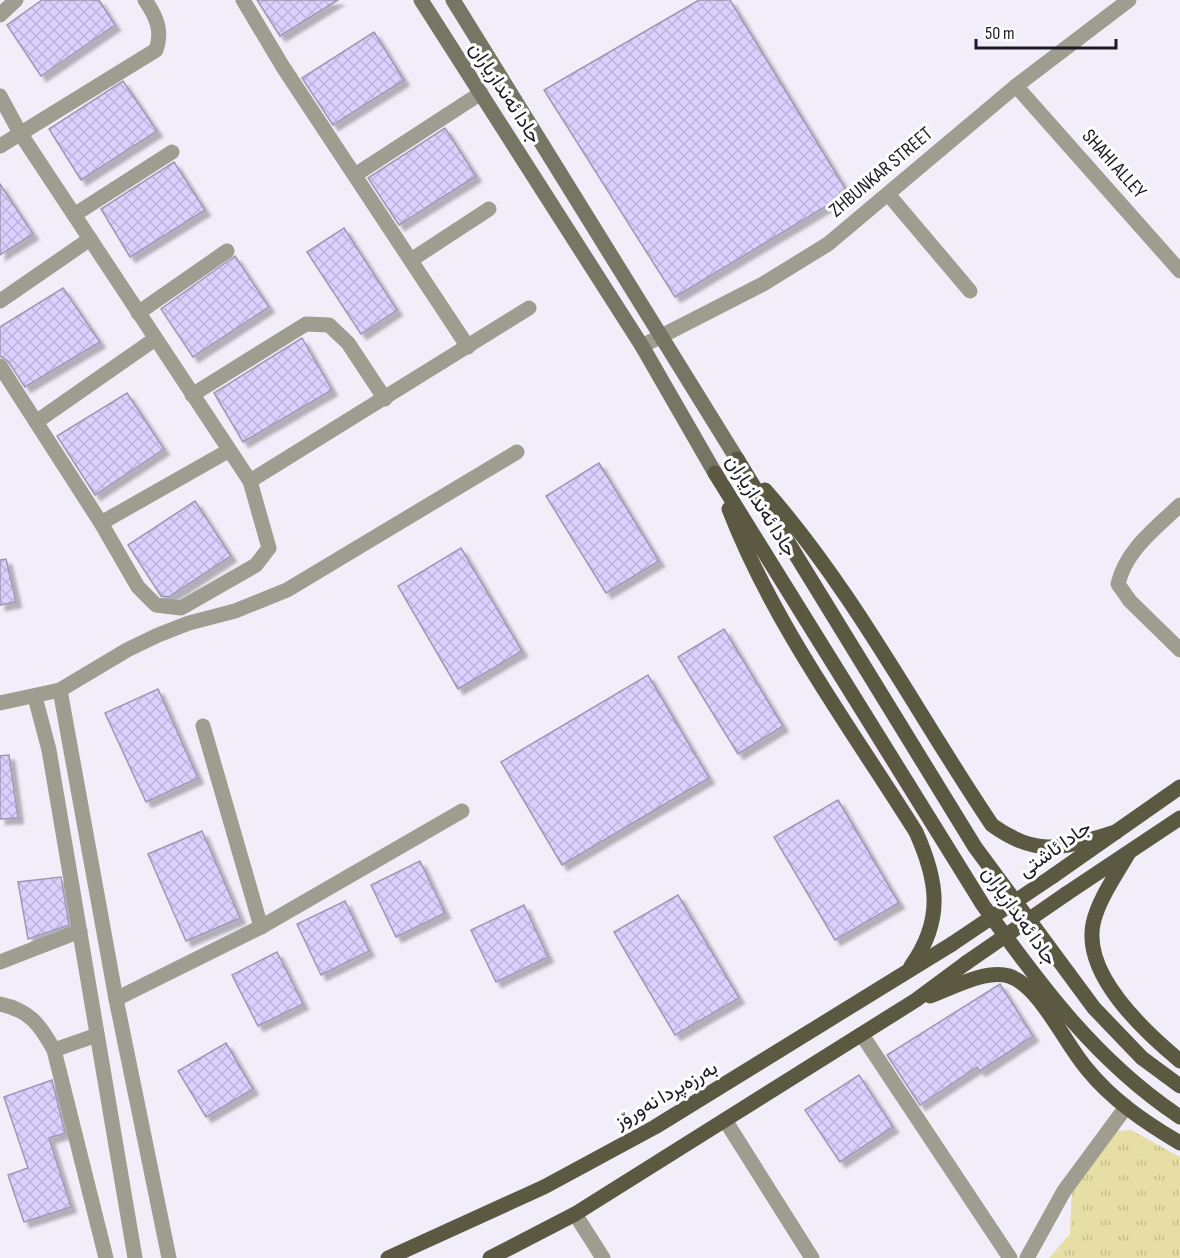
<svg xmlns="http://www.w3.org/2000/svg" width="1180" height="1258" font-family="'Sofia Sans Condensed',Vazirmatn,sans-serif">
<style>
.park{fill:url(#park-tufts)}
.building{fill:url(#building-cross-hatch);stroke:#9d98b3;stroke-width:1.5;filter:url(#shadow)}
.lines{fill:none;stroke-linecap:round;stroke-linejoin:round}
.street{stroke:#9e9d90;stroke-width:15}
.secondary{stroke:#777563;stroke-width:15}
.primary{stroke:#5c5943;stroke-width:15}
.primary-bridge{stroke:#5c5943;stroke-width:15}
.labels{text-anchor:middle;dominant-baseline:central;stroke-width:6;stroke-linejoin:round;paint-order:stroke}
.street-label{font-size:20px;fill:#1c1a24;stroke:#fefefe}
</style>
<defs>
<pattern id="park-tufts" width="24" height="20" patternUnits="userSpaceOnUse" patternTransform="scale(1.5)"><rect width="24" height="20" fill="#e7dea5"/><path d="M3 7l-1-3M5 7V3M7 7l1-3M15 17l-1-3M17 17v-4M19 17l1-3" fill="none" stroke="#c6be8e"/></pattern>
<pattern id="building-cross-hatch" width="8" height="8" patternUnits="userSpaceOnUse" patternTransform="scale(1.5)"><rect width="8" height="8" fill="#dbd1ff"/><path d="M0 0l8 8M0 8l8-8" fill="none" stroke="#bbb3da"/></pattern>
<filter id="shadow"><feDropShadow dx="5.5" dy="5.5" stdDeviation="1.5" flood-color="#0004"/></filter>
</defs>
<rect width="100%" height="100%" fill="#f1eefa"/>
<path class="park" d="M1131,1130L1180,1157V1258H1049L1070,1234L1072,1183L1117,1131Z"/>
<g class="building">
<path d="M42,0H99L115,25L41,76L7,25Z"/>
<path d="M257,0H338L280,36Z"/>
<path d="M699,0H730L848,193L675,297L544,90Z"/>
<path d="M374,32L404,80L333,125L302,78Z"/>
<path d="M123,81L157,131L81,180L49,129Z"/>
<path d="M445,128L476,176L399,225L368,178Z"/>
<path d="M174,162L205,210L130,257L101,209Z"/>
<path d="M0,184L33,234L0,255Z"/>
<path d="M344,228L397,310L361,334L307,252Z"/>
<path d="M235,256L269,307L193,357L161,309Z"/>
<path d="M63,288L100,342L25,387L8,361L0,356V327Z"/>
<path d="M302,338L332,390L243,442L214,393Z"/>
<path d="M127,393L164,449L95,495L57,436Z"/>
<path d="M599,463L659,561L606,593L546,496Z"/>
<path d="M195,501L231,556L169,597L161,596L128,545Z"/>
<path d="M461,548L522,651L458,689L398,586Z"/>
<path d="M6,559L16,602L0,605V560Z"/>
<path d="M724,629L783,726L738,754L678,657Z"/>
<path d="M648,675L709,778L562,865L501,762Z"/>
<path d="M158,689L198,778L146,802L105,713Z"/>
<path d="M9,755L18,818L0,819V756Z"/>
<path d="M838,800L899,903L835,940L774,837Z"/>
<path d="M202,831L240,918L186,941L148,854Z"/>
<path d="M420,861L445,913L396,937L371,885Z"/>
<path d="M61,877L69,925L28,939L18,882Z"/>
<path d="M678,895L739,998L675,1035L614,932Z"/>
<path d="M345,901L369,951L321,975L297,924Z"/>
<path d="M524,905L548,957L496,982L471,930Z"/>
<path d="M277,952L303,1004L258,1026L232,975Z"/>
<path d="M1000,984L1033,1036L980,1071L977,1067L920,1105L887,1055Z"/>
<path d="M226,1043L253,1089L206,1117L178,1071Z"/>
<path d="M859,1075L893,1127L840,1162L805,1110Z"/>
<path d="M52,1080L65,1133L49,1138L71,1207L24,1222L8,1175L28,1168L4,1097Z"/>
</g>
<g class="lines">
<g class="street">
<path d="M243,0L283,67L468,347"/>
<path d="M0,15L16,0"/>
<path d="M1016,86L1180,271"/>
<path d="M0,96L20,133L250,481L529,308"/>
<path d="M0,146L156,50C163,31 156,16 145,0"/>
<path d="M355,175L481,93"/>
<path d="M888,194L970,291"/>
<path d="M74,215L172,152"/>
<path d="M411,260L489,209"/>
<path d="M0,301L90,239"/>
<path d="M138,313L227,251"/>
<path d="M642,346L763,284L828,244L1016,86L1129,0"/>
<path d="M0,366L101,523L138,587L156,605L181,608L256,565L269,548L250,481"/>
<path d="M192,395L306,324L329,325L348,343L385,399"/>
<path d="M36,422L155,339"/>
<path d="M1180,505C1155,529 1126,550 1118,584L1130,601L1180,650"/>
<path d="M101,523L228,451"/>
<path d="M60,690L116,999L169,1258"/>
<path d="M35,697L49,750L135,1258"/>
<path d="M0,703L60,690L127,650L158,635L189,623L235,611L287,590L517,452"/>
<path d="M203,726L261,927"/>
<path d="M0,962L80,931"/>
<path d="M116,999L261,927L462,811"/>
<path d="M0,1004C30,1010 40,1025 54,1050L106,1258"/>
<path d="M862,1035L1010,1258"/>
<path d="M54,1050L97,1035"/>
<path d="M725,1120L812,1258"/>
<path d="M575,1214L603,1258"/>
<path d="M1027,1258L1064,1191L1126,1107"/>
</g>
<g class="secondary">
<path d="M421,0L642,346L715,473"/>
<path d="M453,0L737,459"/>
</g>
<g class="primary">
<path d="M737,459L975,847L1094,1008L1142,1058L1180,1086"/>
<path d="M715,473L983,905C1040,985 1097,1062 1180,1117"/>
<path d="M765,490C854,591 917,714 992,825C1039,859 1064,847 1116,832"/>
<path d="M729,509C774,625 850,727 916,832C938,881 944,920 911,966"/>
<path d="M1128,854C1116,875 1098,900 1093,924C1083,975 1144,1031 1180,1061"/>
<path d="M1053,876L1180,787"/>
<path d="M1066,894L1180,818"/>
<path d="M930,996C952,988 986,969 1009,976C1040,986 1065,1044 1087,1069C1112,1100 1146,1123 1180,1143"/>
<path d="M388,1258L544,1187L655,1127L952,944"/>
<path d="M490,1258L575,1214L916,1000L966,963"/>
</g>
<g class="primary-bridge">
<path d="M952,944L1053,876"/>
<path d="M966,963L1066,894"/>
</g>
</g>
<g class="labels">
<g class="street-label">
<text transform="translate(505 93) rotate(57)">جادا ئەندازیاران</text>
<text transform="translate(1114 164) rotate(48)">SHAHI ALLEY</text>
<text transform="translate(881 172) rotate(-40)">ZHBUNKAR STREET</text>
<text transform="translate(761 506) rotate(58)">جادا ئەندازیاران</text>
<text transform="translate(1055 849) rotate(-35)">جادا ئاشتی</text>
<text transform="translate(1019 916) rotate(55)">جادا ئەندازیاران</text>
<text transform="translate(666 1095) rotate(-30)">بەرزەپردا نەورۆز</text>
</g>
</g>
<path d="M976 39v9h140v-9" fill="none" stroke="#1c1a24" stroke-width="3"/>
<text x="985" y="39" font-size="18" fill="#1c1a24" stroke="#fefefe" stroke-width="4.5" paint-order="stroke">50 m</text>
</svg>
